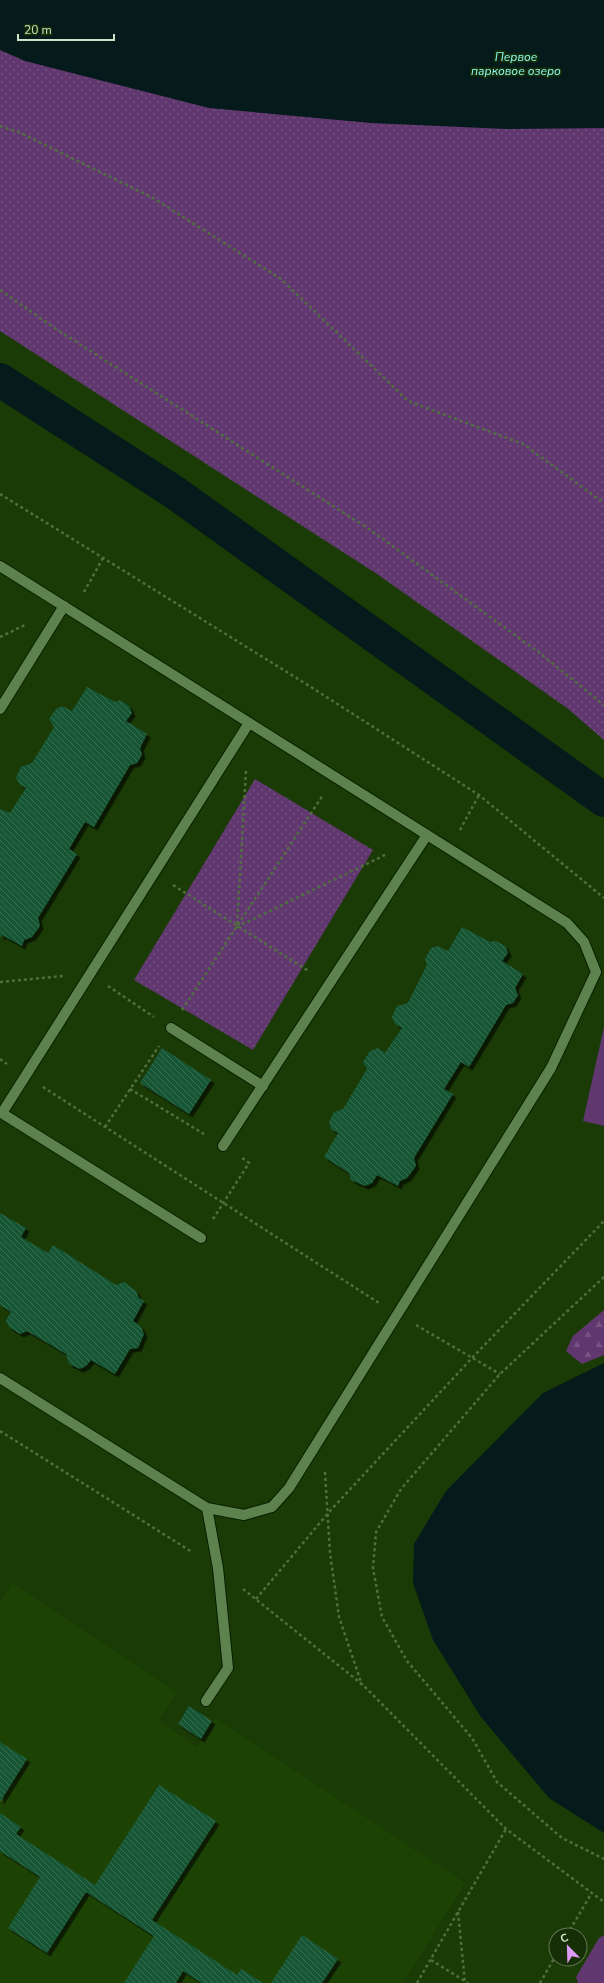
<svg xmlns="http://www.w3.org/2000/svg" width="604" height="1983" font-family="'Nunito Sans',sans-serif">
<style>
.built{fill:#1d4304}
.grass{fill:#60376f}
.forest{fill:url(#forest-firs)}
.park{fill:url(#park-dots)}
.water{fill:#051a1a}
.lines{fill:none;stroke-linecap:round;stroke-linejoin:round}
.canal{stroke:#051a1a;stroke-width:34}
.building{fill:url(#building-back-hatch);filter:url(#shadow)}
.service-casing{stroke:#072000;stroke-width:12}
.path{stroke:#516e40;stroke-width:2.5;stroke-dasharray:3 3;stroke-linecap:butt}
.service{stroke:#5e824e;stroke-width:10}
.labels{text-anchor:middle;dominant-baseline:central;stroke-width:3.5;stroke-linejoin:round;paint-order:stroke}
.water-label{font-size:12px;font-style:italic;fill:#8af8f9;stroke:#162f07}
</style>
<defs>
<pattern id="forest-firs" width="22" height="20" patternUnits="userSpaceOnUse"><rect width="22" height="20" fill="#60376f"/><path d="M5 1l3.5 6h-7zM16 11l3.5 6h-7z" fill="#765482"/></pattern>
<pattern id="park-dots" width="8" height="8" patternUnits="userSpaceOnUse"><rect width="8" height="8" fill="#60376f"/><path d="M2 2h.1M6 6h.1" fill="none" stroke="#765482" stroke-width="1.8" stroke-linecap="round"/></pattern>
<pattern id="building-back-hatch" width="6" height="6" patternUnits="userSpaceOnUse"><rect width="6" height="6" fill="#185635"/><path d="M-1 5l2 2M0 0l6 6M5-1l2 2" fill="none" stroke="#386e51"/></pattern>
<filter id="shadow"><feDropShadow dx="3.5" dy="3.5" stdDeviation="0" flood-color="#0009"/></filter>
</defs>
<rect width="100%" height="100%" fill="#1a3b05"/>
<path class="built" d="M12,1583L177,1692L158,1721L197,1747L216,1718L465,1883L403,1983H0V1603Z"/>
<g class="grass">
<path d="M604,1027V1126L583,1121Z"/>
<path d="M604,1935V1983H578L576,1977L599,1938Z"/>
</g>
<path class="forest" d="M604,1310V1355L582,1364L566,1351L573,1336Z"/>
<g class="park">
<path d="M0,0H604V740L567,708L377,574L0,331Z"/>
<path d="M255,779L373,850L253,1050L134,980Z"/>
</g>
<g class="water">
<path d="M0,0H604V128L507,129L371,123L209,108L25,61L0,50Z"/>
<path d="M604,1363V1833L549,1798L481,1717L433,1640L413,1583L414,1544L446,1491L543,1393Z"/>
</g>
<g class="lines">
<path class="canal" d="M0,380L174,492L604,800"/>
</g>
<g class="building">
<path d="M87,687L115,702L120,700L129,706L132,713L126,721L147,734L140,748L142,755L137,763L130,765L94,827L85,822L69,849L77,854L38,918L40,926L32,937L24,940L22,946L2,935L0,937V809L10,813L26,788L19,784L16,777L21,767L32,763L54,727L49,719L56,709L62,706L72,711Z"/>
<path d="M462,927L490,942L496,941L505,946L508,953L502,961L523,974L515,988L518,995L513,1003L506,1005L469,1067L461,1062L444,1089L453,1094L414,1158L416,1166L407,1178L400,1181L398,1186L377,1175L372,1183L365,1186L351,1180L349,1173L324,1157L338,1133L331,1129L329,1122L334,1112L343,1109L367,1069L363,1062L370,1051L378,1048L385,1053L402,1028L395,1024L392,1017L397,1006L408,1003L427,965L425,959L431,948L438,946L448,951Z"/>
<path d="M162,1048L211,1080L189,1114L140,1083Z"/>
<path d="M0,1213L26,1228L21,1237L48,1253L53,1245L116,1285L124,1282L136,1291L139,1298L144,1301L133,1321L141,1327L144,1334L138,1348L130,1349L115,1374L91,1360L86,1366L80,1369L69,1364L66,1354L27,1331L20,1334L9,1327L6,1320L11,1312L0,1305Z"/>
<path d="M189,1706L212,1721L201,1739L178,1724Z"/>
<path d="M0,1742L27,1759L0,1802Z"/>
<path d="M159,1785L216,1821L152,1920L237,1975L241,1969L263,1983H202L183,1971L176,1983H124L154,1936L86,1892L47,1953L8,1928L40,1877L0,1851V1813L21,1827L16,1834L95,1885Z"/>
<path d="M302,1935L338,1959L322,1983H271Z"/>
</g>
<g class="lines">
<defs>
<g id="service">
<path d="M0,566L567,923L584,942L596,972L551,1068L289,1488L272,1507L244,1515L207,1508L0,1378"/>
<path d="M0,709L64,606"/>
<path d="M171,1028L263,1086"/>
<path d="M0,1112L201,1238"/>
<path d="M2,1113L249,723"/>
<path d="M223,1146L427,835"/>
<path d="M206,1701L228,1668L218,1568L207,1508"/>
</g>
</defs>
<use href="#service" class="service-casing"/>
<g class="path">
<path d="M0,126L21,133L153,198L281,279L408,401L523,444L604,503"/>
<path d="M0,290L56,329L369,529L541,654L604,705"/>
<path d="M0,494L311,687L479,795L604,898"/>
<path d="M84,592L103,558"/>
<path d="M0,637L25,625"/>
<path d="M246,771L237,927L387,854"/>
<path d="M460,830L479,795"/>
<path d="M173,885L310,972"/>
<path d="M0,982L63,976"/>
<path d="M108,986L154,1017"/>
<path d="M182,1010L323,795"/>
<path d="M0,1059L7,1064"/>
<path d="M43,1087L379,1303"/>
<path d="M130,1089L204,1134"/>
<path d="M105,1127L159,1046"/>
<path d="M213,1219L249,1163L241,1157"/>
<path d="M604,1277L500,1374L401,1489L376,1532L373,1568L382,1617L407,1661L472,1738L497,1782L562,1838L604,1859"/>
<path d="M416,1325L500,1374"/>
<path d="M0,1431L192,1552"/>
<path d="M325,1472L330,1553L339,1617L362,1685"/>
<path d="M243,1589L363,1685L506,1829L604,1902"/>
<path d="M256,1599L329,1512L472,1358L604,1221"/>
<path d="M458,1912L465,1983"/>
<path d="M567,1935L591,1894"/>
<path d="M431,1960L468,1983"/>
<path d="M417,1983L506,1829"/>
<path d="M540,1983L556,1955"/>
</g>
<use href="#service" class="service"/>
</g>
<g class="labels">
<g class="water-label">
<text x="516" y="57">Первое<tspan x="516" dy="14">парковое озеро</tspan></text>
</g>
</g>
<g transform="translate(568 1947) rotate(337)"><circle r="19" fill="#162f07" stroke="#607753"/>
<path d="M0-3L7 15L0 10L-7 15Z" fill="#dc99f5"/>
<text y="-6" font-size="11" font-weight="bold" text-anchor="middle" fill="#cee2c6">С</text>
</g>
<path d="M18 34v6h96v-6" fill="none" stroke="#cee2c6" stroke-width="2"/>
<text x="24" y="34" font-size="12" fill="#cee2c6" stroke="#162f07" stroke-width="3" paint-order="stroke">20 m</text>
</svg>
